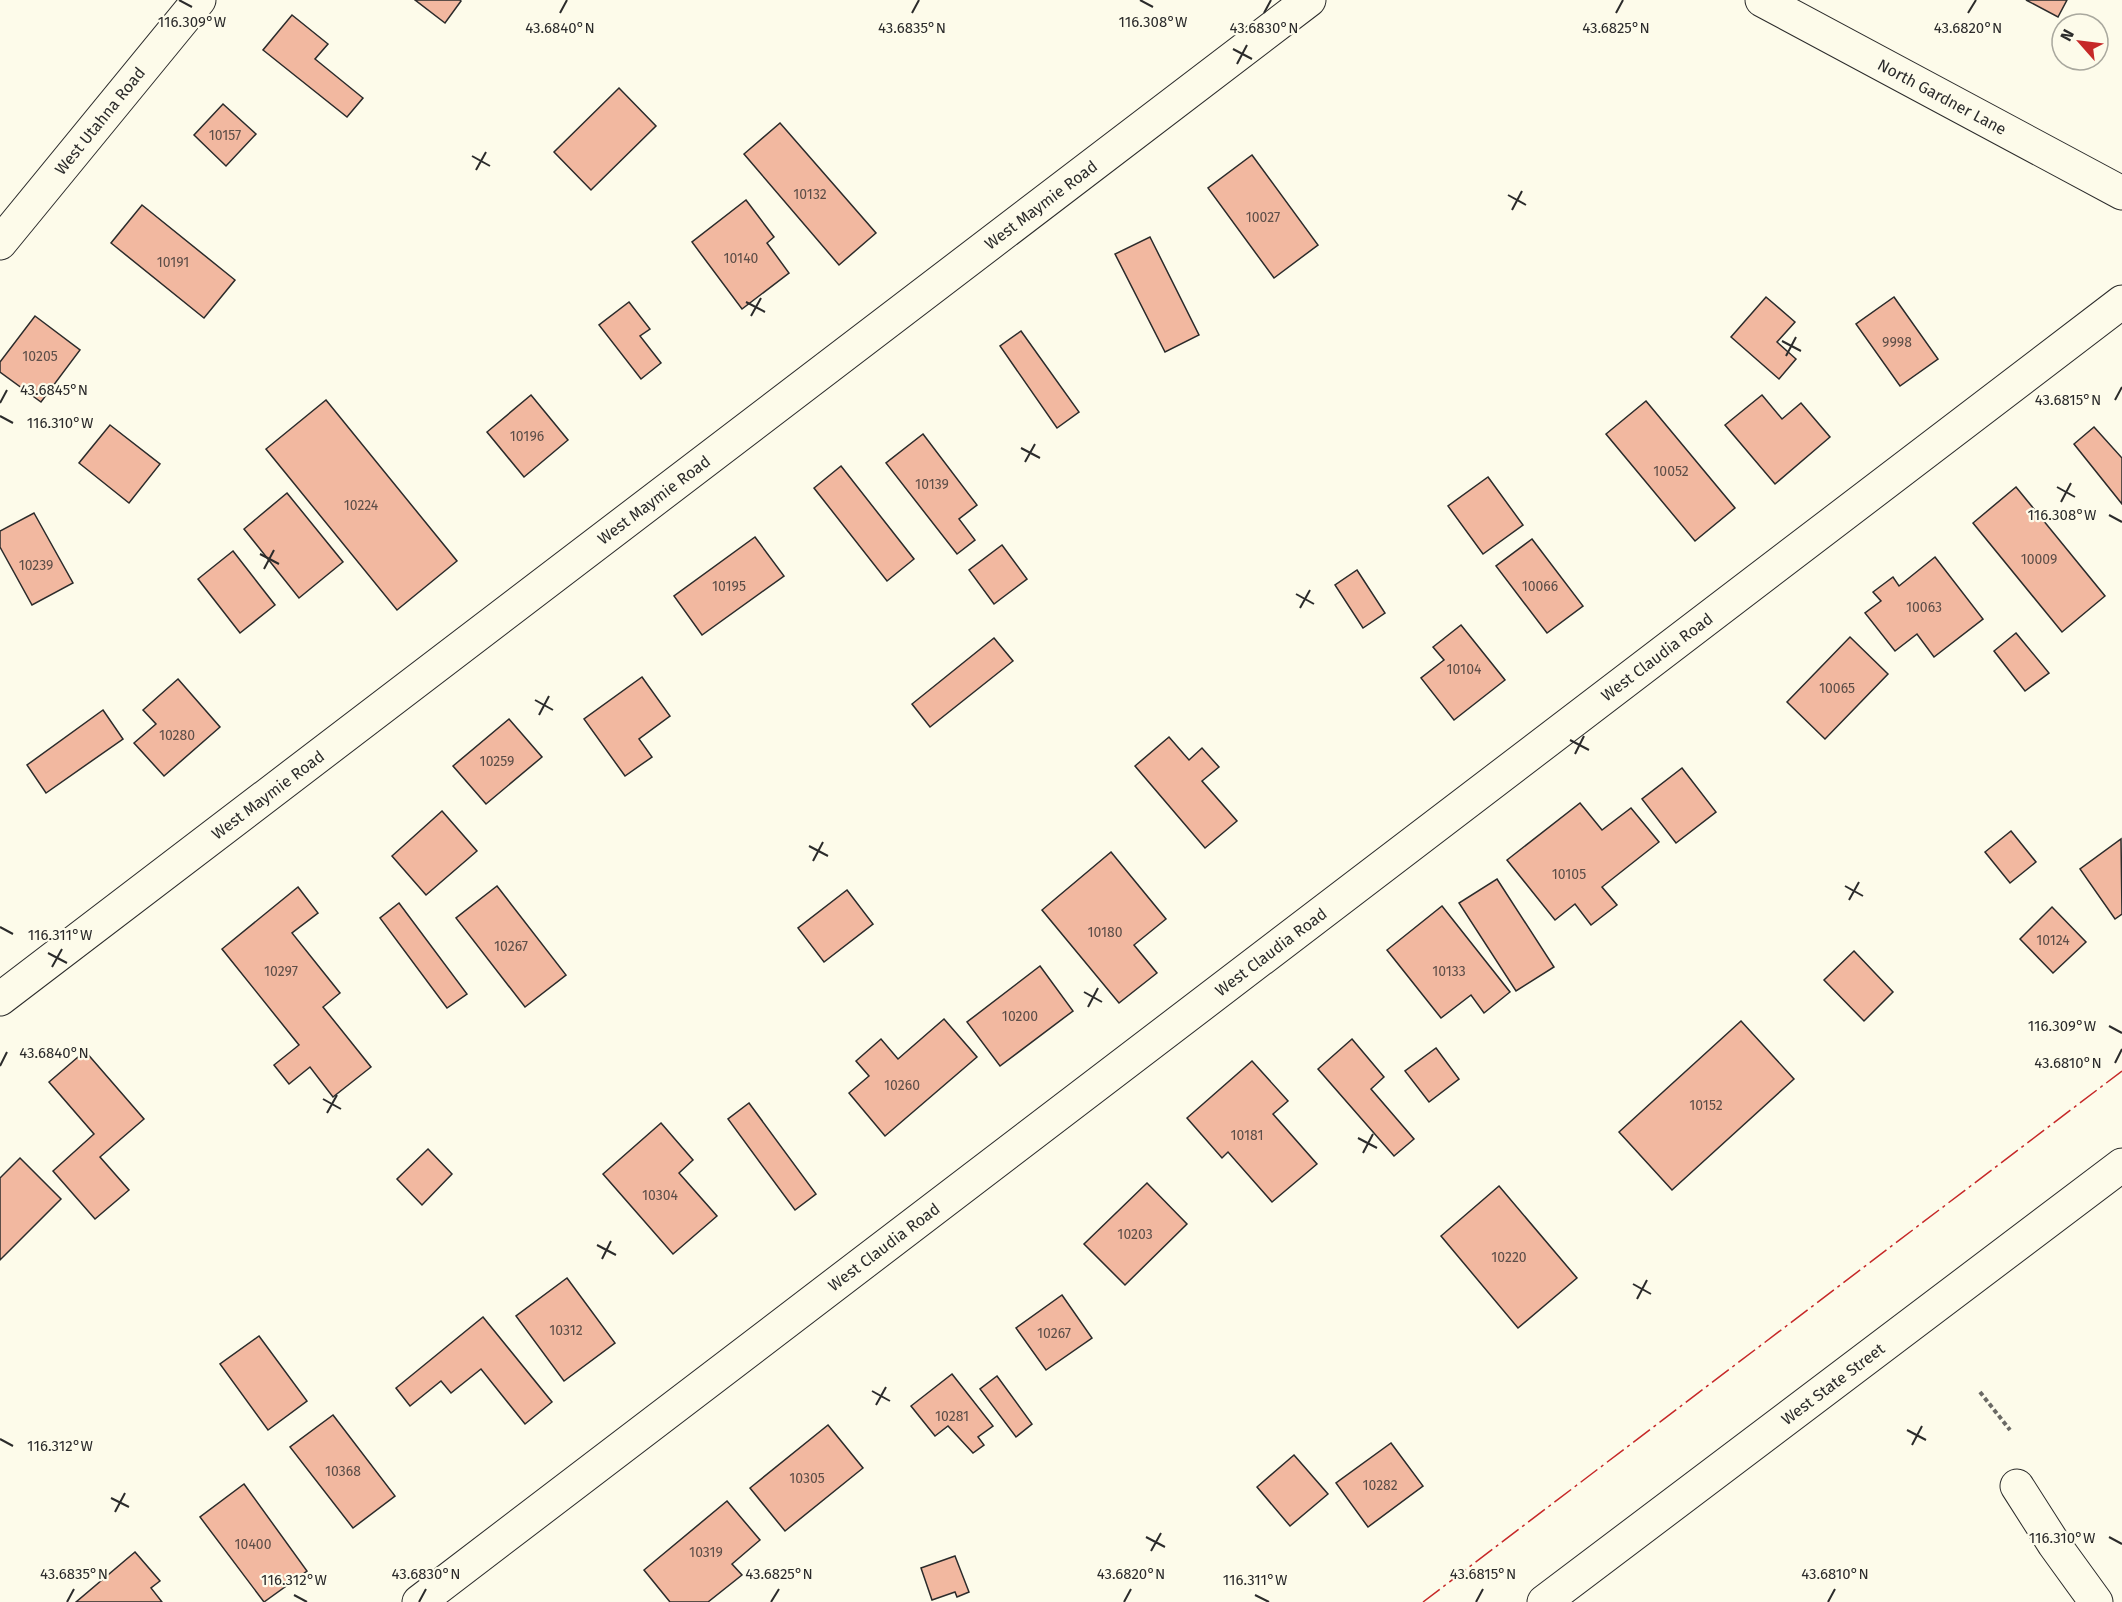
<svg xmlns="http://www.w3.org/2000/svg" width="2122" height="1602" font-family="'Fira Sans',sans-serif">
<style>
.building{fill:#f2b8a0;stroke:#2b2b2b;stroke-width:1.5}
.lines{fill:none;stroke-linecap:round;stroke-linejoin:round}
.minor-casing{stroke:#2b2b2b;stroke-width:35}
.major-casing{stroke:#2b2b2b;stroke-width:35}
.path{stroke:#6a6964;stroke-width:4;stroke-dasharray:4.5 3;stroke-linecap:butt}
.minor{stroke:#fdfbea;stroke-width:33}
.major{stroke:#fdfbea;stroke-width:33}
.power{stroke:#c62828;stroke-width:1.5;stroke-dasharray:21 4.5 3 4.5;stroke-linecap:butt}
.ticks{fill:none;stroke:#2b2b2b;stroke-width:2}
.labels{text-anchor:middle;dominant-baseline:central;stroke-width:4.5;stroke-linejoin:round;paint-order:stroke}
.number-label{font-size:14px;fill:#5d4e48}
.street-label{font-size:16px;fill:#2b2b2b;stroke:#fdfbea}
.ticks-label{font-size:15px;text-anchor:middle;fill:#2b2b2b;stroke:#fdfbea;stroke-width:4.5;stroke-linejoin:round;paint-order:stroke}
</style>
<rect width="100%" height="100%" fill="#fdfbea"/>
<g class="building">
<path d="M415,0H460L461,1L445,23Z"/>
<path d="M2026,0H2067L2058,17Z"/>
<path d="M292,15L328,44L315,59L363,98L347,117L263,50Z"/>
<path d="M619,88L656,126L591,190L554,152Z"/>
<path d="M223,104L256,134L226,166L194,135Z"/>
<path d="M780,123L876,233L839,265L744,154Z"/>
<path d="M1252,155L1318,245L1274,278L1208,188Z"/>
<path d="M746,200L774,237L767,243L789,273L742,309L692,242Z"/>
<path d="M142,205L235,280L204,318L111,243Z"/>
<path d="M1150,237L1199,335L1165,352L1115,254Z"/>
<path d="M1766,297L1795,322L1777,342L1796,359L1779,379L1731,337Z"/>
<path d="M1894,297L1938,359L1900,386L1856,324Z"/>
<path d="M629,302L650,329L640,336L661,363L641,379L599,325Z"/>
<path d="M35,316L80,350L41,402L0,372V362Z"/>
<path d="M1021,331L1079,412L1057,428L1000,346Z"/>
<path d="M531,395L568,440L524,477L487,432Z"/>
<path d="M1762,395L1782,419L1801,403L1830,437L1775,484L1725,425Z"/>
<path d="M326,400L457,561L397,610L266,449Z"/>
<path d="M1646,401L1735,508L1695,541L1606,434Z"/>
<path d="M110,425L160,464L129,503L79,463Z"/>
<path d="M2094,427L2122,458V504L2074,444Z"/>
<path d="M923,434L977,505L959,519L975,540L957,554L886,463Z"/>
<path d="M841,466L914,559L887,581L814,488Z"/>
<path d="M1488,477L1523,525L1483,554L1448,506Z"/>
<path d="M2016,487L2105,596L2062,632L1973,523Z"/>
<path d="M287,493L343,562L299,598L244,529Z"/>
<path d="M34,513L73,583L32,605L0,547V531Z"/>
<path d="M755,537L784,576L702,635L674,596Z"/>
<path d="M1532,539L1583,606L1547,633L1496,566Z"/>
<path d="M1002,545L1027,579L994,604L969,570Z"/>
<path d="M233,551L275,605L240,633L198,579Z"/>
<path d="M1935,557L1983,619L1934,657L1917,634L1895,651L1865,613L1881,601L1873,592L1893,577L1899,586Z"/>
<path d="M1357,570L1385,613L1363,628L1335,585Z"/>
<path d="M1461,625L1505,680L1454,720L1421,678L1444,660L1433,647Z"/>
<path d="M2016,633L2049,673L2025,691L1994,651Z"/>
<path d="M1850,637L1888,674L1825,739L1787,702Z"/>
<path d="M994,638L1013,661L930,727L912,704Z"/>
<path d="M642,677L670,716L639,739L652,757L625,776L584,719Z"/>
<path d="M178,679L220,727L164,776L134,743L156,724L143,710Z"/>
<path d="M103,710L123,739L46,793L27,765Z"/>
<path d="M509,719L542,757L486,804L453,766Z"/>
<path d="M1169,737L1189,760L1202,748L1219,767L1202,781L1237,821L1205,848L1135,766Z"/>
<path d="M1682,768L1716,812L1676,843L1642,799Z"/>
<path d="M1580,803L1602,830L1631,808L1659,842L1602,887L1617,905L1591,925L1575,904L1555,920L1507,860Z"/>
<path d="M442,811L477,851L426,895L392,856Z"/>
<path d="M2011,831L2036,862L2010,883L1985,852Z"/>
<path d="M2121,839L2122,914L2115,919L2080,869Z"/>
<path d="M1111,852L1166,919L1134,945L1157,973L1119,1003L1042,910Z"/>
<path d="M1497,879L1554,967L1516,991L1459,903Z"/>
<path d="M497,886L566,975L525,1007L456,918Z"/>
<path d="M298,887L318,913L292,933L340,993L323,1007L371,1067L333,1097L310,1067L289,1084L274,1065L299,1045L222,949Z"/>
<path d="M847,890L873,924L824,962L798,928Z"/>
<path d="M399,903L467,994L447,1008L380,918Z"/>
<path d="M1442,906L1510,992L1484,1013L1471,995L1441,1018L1387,950Z"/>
<path d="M2052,907L2086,942L2053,973L2020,939Z"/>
<path d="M1854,951L1893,992L1864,1021L1824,980Z"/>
<path d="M1040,966L1073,1011L1000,1066L967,1022Z"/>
<path d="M944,1019L977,1057L885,1136L849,1093L869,1076L856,1061L881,1039L898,1059Z"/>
<path d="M1741,1021L1794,1079L1672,1190L1619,1132Z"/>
<path d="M1352,1039L1384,1077L1371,1089L1414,1139L1394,1156L1318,1069Z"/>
<path d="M1436,1048L1459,1079L1429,1102L1405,1071Z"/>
<path d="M85,1051L144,1119L100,1157L129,1190L95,1219L53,1171L94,1134L49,1082Z"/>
<path d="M1252,1061L1288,1101L1273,1114L1317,1164L1272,1202L1228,1152L1222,1158L1187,1118Z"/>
<path d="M749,1103L816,1194L795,1210L728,1119Z"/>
<path d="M661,1123L693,1160L679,1173L717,1216L673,1254L603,1174Z"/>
<path d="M428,1149L452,1174L422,1205L397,1179Z"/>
<path d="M20,1158L61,1199L0,1260V1178Z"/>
<path d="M1147,1183L1187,1224L1125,1285L1084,1244Z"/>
<path d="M1499,1186L1577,1278L1518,1328L1441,1236Z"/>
<path d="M567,1278L615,1343L564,1381L516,1316Z"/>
<path d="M1062,1295L1092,1338L1046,1370L1016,1328Z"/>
<path d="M483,1317L552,1402L525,1424L481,1369L451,1393L441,1381L410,1406L396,1388Z"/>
<path d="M259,1336L307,1401L268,1430L220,1364Z"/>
<path d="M952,1374L993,1426L978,1437L984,1445L973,1453L948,1426L935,1436L911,1406Z"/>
<path d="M997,1376L1032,1424L1016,1437L980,1389Z"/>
<path d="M333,1415L395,1496L353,1528L290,1447Z"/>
<path d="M828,1425L863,1468L785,1531L750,1488Z"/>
<path d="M1391,1443L1423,1486L1368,1527L1336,1483Z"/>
<path d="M1294,1455L1328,1494L1290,1526L1257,1487Z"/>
<path d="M244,1484L307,1571L264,1602L200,1517Z"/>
<path d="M727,1501L760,1540L732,1564L742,1575L708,1602H670L644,1570Z"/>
<path d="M135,1552L160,1581L151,1588L162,1602H76Z"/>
<path d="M955,1556L969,1592L957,1597L955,1592L932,1600L921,1568Z"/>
</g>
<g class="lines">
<defs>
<g id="minor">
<path d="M1762,0L2122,193"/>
<path d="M0,243L199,0"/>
<path d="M0,999L1309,0"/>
<path d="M2017,1486L2054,1544L2096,1602"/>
<path d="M419,1602L2122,302"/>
</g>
<path id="major" d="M1544,1602L2122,1165"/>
</defs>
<use href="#minor" class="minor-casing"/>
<use href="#major" class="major-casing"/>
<path class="path" d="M1980,1392L2010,1430"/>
<use href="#minor" class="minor"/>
<use href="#major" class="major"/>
<path class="power" d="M1423,1602L2122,1071"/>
</g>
<path class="ticks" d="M179,0L192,7M1140,0L1153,7M560,13L567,0M912,13L919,0M1264,13L1271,0M1616,13L1623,0M1968,13L1976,0M1233,49L1252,59M1237,64L1247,45M472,156L490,166M476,170L486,152M1508,195L1526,205M1512,210L1522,191M746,302L765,312M751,316L761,298M1782,341L1801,351M1786,356L1796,337M2115,400L2122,387M0,403L7,390M0,416L13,423M1021,448L1040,458M1025,462L1035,444M2057,487L2075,497M2061,502L2071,483M2109,515L2122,522M260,554L279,564M264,569L274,550M1296,594L1314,604M1300,608L1310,590M535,700L553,710M539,715L549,696M1570,740L1589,750M1575,754L1584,736M809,846L828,856M813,861L823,842M1845,886L1863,896M1849,900L1859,882M0,927L13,934M48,953L67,963M52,967L62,949M1084,992L1102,1002M1088,1007L1098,988M2109,1026L2122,1033M2115,1063L2122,1049M0,1066L7,1052M323,1099L341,1109M327,1113L337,1095M1358,1138L1377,1148M1363,1153L1373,1134M597,1245L616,1255M602,1259L611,1241M1633,1284L1651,1294M1637,1299L1647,1280M872,1391L890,1401M876,1405L886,1387M1907,1430L1926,1440M0,1439L13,1446M1912,1445L1922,1426M111,1498L129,1507M115,1512L125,1493M1146,1537L1165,1547M2109,1537L2122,1544M1151,1551L1161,1533M294,1595L307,1602M1255,1595L1269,1602M67,1602L74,1589M419,1602L426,1589M771,1602L779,1589M1124,1602L1131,1589M1476,1602L1483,1589M1828,1602L1835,1589"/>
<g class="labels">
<g class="number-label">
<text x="225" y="135">10157</text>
<text x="810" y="194">10132</text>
<text x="1263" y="217">10027</text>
<text x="741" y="258">10140</text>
<text x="173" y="262">10191</text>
<text x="1897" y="342">9998</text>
<text x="40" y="356">10205</text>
<text x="527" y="436">10196</text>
<text x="1671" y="471">10052</text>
<text x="932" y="484">10139</text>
<text x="361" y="505">10224</text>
<text x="2039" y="559">10009</text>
<text x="36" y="565">10239</text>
<text x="729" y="586">10195</text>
<text x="1540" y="586">10066</text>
<text x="1924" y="607">10063</text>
<text x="1464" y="669">10104</text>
<text x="1837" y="688">10065</text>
<text x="177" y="735">10280</text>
<text x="497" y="761">10259</text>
<text x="1569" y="874">10105</text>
<text x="1105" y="932">10180</text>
<text x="2053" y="940">10124</text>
<text x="511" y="946">10267</text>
<text x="281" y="971">10297</text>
<text x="1449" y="971">10133</text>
<text x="1020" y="1016">10200</text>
<text x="902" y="1085">10260</text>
<text x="1706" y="1105">10152</text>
<text x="1247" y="1135">10181</text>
<text x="660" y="1195">10304</text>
<text x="1135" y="1234">10203</text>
<text x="1509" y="1257">10220</text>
<text x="566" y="1330">10312</text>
<text x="1054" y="1333">10267</text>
<text x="952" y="1416">10281</text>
<text x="343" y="1471">10368</text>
<text x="807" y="1478">10305</text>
<text x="1380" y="1485">10282</text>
<text x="253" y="1544">10400</text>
<text x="706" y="1552">10319</text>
</g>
<g class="street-label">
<text transform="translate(1942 97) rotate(28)">North Gardner Lane</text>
<text transform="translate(100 121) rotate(-51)">West Utahna Road</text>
<text transform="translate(1041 205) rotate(-37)">West Maymie Road</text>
<text transform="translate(654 500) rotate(-37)">West Maymie Road</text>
<text transform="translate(1657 657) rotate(-37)">West Claudia Road</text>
<text transform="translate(268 795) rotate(-37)">West Maymie Road</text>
<text transform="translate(1271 952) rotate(-37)">West Claudia Road</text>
<text transform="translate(884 1247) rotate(-37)">West Claudia Road</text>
<text transform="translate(1833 1384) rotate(-37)">West State Street</text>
</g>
</g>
<g class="ticks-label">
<text x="192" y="27">116.309°W</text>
<text x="1153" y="27">116.308°W</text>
<text x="560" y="33">43.6840°N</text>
<text x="912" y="33">43.6835°N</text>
<text x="1264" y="33">43.6830°N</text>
<text x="1616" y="33">43.6825°N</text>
<text x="1968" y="33">43.6820°N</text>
<text x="54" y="395">43.6845°N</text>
<text x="2068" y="405">43.6815°N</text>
<text x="60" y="428">116.310°W</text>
<text x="2062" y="520">116.308°W</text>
<text x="60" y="940">116.311°W</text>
<text x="2062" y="1031">116.309°W</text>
<text x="54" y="1058">43.6840°N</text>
<text x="2068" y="1068">43.6810°N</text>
<text x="60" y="1451">116.312°W</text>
<text x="2062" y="1543">116.310°W</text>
<text x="74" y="1579">43.6835°N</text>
<text x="426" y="1579">43.6830°N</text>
<text x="779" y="1579">43.6825°N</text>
<text x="1131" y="1579">43.6820°N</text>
<text x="1483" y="1579">43.6815°N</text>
<text x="1835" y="1579">43.6810°N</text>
<text x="294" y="1585">116.312°W</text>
<text x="1255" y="1585">116.311°W</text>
</g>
<g transform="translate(2080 42) rotate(298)"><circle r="28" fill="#fdfbea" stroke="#a9a89e" stroke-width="1.5"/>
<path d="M0-4.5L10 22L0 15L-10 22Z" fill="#c62828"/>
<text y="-9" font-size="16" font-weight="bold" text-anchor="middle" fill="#2b2b2b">N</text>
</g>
</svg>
